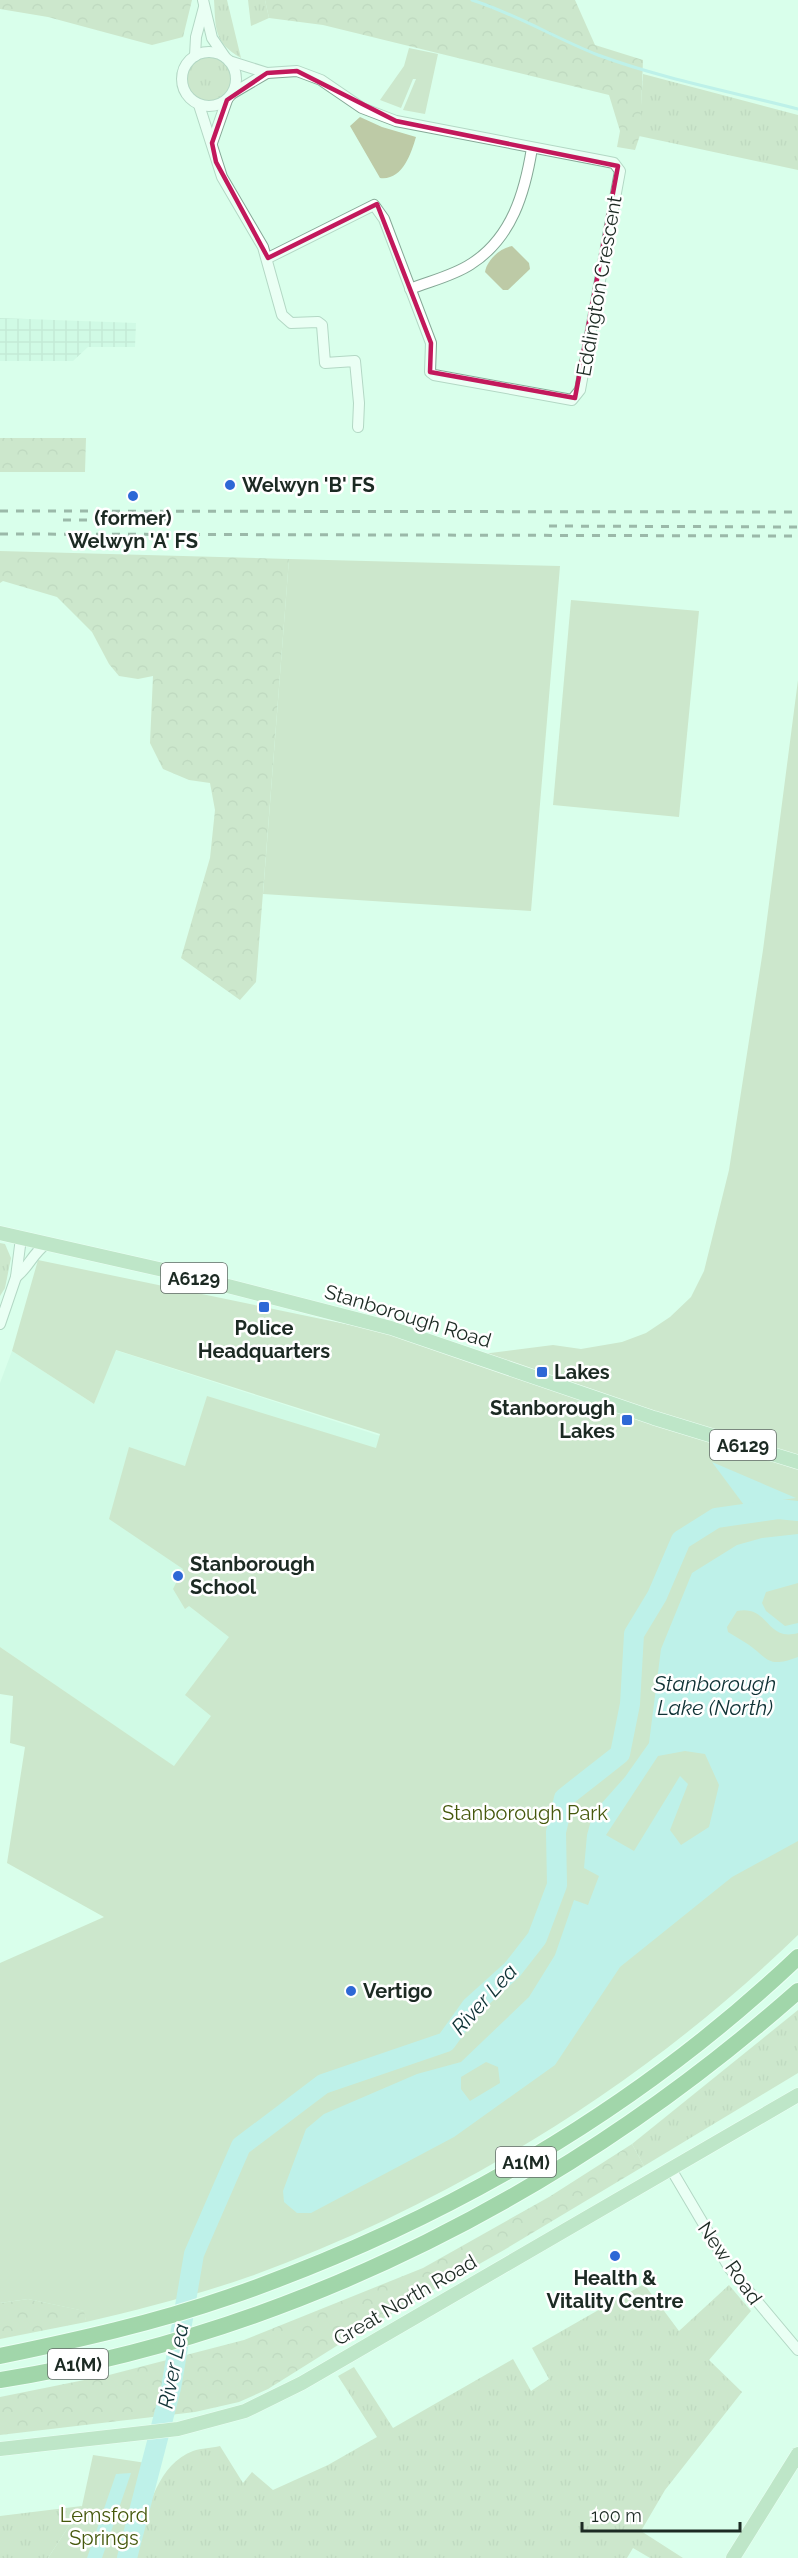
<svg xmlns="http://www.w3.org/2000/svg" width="798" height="2558" font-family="Raleway,sans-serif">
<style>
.built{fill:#c6f4dd}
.industrial{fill:url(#industrial-grid)}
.grass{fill:url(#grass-tufts)}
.forest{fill:url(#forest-crowns)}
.green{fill:#bdcaa6}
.water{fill:#9de1e7;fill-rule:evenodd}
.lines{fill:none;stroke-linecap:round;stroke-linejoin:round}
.stream{stroke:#9de1e7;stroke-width:3}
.river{stroke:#9de1e7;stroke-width:20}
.minor-casing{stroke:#85a896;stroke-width:12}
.major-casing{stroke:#fff;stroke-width:15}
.highway-casing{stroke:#fff;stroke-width:18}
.minor{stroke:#fff;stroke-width:10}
.major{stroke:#9ec89d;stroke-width:14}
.highway{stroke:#5ea45b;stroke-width:16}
.rail{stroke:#50645a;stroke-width:3;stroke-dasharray:8 8;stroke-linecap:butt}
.marked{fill:none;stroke:#c2185b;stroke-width:4.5;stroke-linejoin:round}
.poi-dot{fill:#2e68d6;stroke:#fff;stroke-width:2}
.labels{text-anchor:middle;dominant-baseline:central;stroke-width:5;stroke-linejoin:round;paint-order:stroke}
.shield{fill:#fff;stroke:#606a65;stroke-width:1.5}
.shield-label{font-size:18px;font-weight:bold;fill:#1c2a23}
.street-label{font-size:20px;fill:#1c2a23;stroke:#fff}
.poi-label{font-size:20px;font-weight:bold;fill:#1c2a23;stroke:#fff;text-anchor:start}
.park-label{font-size:20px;fill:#45580c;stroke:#fff}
.water-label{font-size:21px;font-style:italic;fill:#0f3235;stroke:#fff}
</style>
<defs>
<pattern id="industrial-grid" width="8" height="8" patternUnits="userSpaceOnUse" patternTransform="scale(1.5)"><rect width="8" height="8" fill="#c6f4dd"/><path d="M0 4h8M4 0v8" fill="none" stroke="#aad1bd"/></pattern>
<pattern id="grass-tufts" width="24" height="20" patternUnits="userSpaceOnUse" patternTransform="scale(1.5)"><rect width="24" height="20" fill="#bdcaa6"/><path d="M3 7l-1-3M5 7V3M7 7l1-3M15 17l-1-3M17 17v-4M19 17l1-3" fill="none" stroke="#a2ae8f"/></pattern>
<pattern id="forest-crowns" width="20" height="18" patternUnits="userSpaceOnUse" patternTransform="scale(1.5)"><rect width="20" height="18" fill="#bdcaa6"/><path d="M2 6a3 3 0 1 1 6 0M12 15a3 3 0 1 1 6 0" fill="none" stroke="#a2ae8f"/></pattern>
</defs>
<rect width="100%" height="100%" fill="#d9ffeb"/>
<path class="built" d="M115,1350L439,1455L208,1790L0,1647V1383L12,1351L94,1404Z"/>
<path class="industrial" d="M0,318L136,323L135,347H88L73,361H0Z"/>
<g class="grass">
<path d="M214,0H227L241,58C213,42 216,28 214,0Z"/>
<path d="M248,0H265L269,18L251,26Z"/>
<circle cx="209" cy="79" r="22"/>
<path d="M643,74L798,115V170L639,136Z"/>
<path d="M0,1243L5,1244L11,1258L5,1288L0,1296Z"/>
<path d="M798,2010V2073L644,2166L632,2144Z"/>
<path d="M644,2284L679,2331L729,2285L751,2311L709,2360L742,2392L665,2490L641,2531L683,2558H650L633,2548L627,2558H135C145,2522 153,2466 193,2451C201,2448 212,2448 220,2446L243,2483L252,2472L273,2490L328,2465L377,2437L338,2376L354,2367L393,2428L513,2359L531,2391L549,2379L532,2348Z"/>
<path d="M82,2506L48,2558H0V2516Z"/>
</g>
<g class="forest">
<path d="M0,0H192L183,37L152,45L48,17L0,9Z"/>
<path d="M265,0H575L595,45L643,60L640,135L635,150L617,147L620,131L609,95L323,25L269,18Z"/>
<path d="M0,438H86L85,472H0Z"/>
<path d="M0,551L289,559L256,982L240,1000L181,958L210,858L215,810L210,783L189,780L163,769L150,743L153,676L138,679L119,676L109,664L92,632L57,597L3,581L0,583Z"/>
<path d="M632,2144L644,2166L504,2250L354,2335L268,2389L239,2402L195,2412L0,2435V2397L109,2375L244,2340L423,2268L549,2197Z"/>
<path d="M28,2299L85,2311L86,2322L0,2339V2303Z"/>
</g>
<g class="green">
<path d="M409,48L438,54L425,114L403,110L416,79H413L401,108L380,100L404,66Z"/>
<path d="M360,117L382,127L416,137C411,154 402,181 380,178L350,126Z"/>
<path d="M512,246L529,263L530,269L508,290H503L485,272C487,260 500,248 512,246Z"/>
<path d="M289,559L560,566L531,911L263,894Z"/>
<path d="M571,600L699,611L679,817L553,805Z"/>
<path d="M798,680V1935C645,2084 452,2203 251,2276C197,2295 141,2309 86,2322L84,2311L28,2299L0,2303V1963L104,1917L7,1863L25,1747L10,1743L13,1696L0,1694V1647L174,1766L211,1716L185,1695L229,1637L189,1606L185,1609L173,1589L183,1569L109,1519L129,1447L185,1466L207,1396L376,1448L380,1434L116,1350L94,1404L12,1351L38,1260L384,1332L459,1357L553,1345L581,1349L622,1342L646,1333L670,1317L691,1297L704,1271L729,1170L763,950Z"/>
<path d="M93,2455L153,2464L127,2558H48L82,2506Z"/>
</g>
<g class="water">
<path d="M712,1462L796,1498L744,1505Z"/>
<path d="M798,1534V1583L766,1592L762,1603L766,1611L785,1626L798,1623V1633C765,1642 770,1605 737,1611L727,1627L728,1632C734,1636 740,1639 746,1643C769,1658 766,1669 798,1657V1841L732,1877L620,1967L555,2065L454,2137L311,2213H297L284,2202L283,2191L306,2129L324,2114L417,2074L461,2062L529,1997L555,1955L574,1900L588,1905L599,1876L584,1868L587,1835L593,1813L625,1777L649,1743L661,1649L692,1573L737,1545L762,1538ZM685,1751L705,1754L719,1785L709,1827L681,1845L670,1830L688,1784L680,1776L634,1851L606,1835L658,1756ZM486,2062L498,2067L500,2083L470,2101L461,2089V2077Z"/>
<path d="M131,2473L102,2558H87L116,2474Z"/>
</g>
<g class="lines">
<path class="stream" d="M472,0C516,14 555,38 598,55C663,79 732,92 798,109"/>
<path class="river" d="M127,2558L171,2388L194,2254L241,2146L323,2084L446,2042L471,2007L512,1970L537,1938L557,1885L556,1832L564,1798L620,1754L630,1704L634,1634L657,1596L681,1540L716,1518L778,1509L798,1511"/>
<defs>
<g id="minor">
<path d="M203,0L212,38L225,57"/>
<circle cx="209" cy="79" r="27"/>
<path d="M195,56L196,37L204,7"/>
<path d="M229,61L267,73"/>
<path d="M233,93L267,73L297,71L321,80L362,108L396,121L604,161L614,163L620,171L580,390L572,400L434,375L430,372L431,343L384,219L374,205L268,258"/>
<path d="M199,105L222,177L263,247L282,315L291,323L318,322L322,325L325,363L355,361L359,403L358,427"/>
<path d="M212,143L227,100"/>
<path d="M410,289C430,281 453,276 471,264C512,238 525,192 532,148"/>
<path d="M16,1277C29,1267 32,1254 46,1244"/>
<path d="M0,1324L16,1277L21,1238"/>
<path d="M671,2169L730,2269L798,2350"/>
</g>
<g id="major">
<path d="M0,1233L181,1274L391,1328L654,1418L798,1462"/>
<path d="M0,2449L178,2429L245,2411L302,2383L798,2095"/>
<path d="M733,2558L798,2454"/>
</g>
<g id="highway">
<path d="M0,2356C77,2340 154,2323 229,2297C440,2224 636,2111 798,1957"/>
<path d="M0,2380C298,2333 574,2189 798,1991"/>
</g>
</defs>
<use href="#minor" class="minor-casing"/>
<use href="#major" class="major-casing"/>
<use href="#highway" class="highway-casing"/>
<use href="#minor" class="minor"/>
<use href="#major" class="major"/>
<use href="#highway" class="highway"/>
<g class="rail">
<path d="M0,511L798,512"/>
<path d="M63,520H174"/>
<path d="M549,526L798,527"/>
<path d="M0,534L798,536"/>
</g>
</g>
<path d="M0 0H798V2558H0ZM297,71L396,121L618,166L575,398L430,372L431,343L377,204L268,258L216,162L212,143L227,100L267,73Z" fill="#d9ffeb" fill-opacity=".55" fill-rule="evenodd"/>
<path class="marked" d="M297,71L396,121L618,166L575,398L430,372L431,343L377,204L268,258L216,162L212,143L227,100L267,73Z"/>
<g class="poi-dot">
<circle cx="230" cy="485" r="6"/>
<circle cx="133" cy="496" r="6"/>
<rect x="258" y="1301" width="12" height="12" rx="3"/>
<rect x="536" y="1366" width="12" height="12" rx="3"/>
<rect x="621" y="1414" width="12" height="12" rx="3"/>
<circle cx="178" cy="1576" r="6"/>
<circle cx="351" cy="1991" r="6"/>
<circle cx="615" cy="2256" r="6"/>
</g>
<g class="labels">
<g class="shield">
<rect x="161" y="1263" width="66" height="30" rx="4.5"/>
<rect x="710" y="1430" width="66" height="30" rx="4.5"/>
<rect x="496" y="2147" width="60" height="30" rx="4.5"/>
<rect x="48" y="2349" width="60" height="30" rx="4.5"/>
</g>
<g class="shield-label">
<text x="194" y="1278">A6129</text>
<text x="743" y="1445">A6129</text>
<text x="526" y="2162">A1(M)</text>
<text x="78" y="2364">A1(M)</text>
</g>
<g class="street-label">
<text transform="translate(599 286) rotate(-80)">Eddington Crescent</text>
<text transform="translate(408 1316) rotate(17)">Stanborough Road</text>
<text transform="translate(730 2263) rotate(55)">New Road</text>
<text transform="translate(405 2300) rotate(-30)">Great North Road</text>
</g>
<g class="poi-label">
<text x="242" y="485">Welwyn 'B' FS</text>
<text x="133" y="518" text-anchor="middle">(former)<tspan x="133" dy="23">Welwyn 'A' FS</tspan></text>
<text x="264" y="1328" text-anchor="middle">Police<tspan x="264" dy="23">Headquarters</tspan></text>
<text x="554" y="1372">Lakes</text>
<text x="615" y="1408" text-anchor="end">Stanborough<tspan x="615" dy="23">Lakes</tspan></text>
<text x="190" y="1564">Stanborough<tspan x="190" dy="23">School</tspan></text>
<text x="363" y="1991">Vertigo</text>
<text x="615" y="2278" text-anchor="middle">Health &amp;<tspan x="615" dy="23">Vitality Centre</tspan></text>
</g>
<g class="park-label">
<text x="525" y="1813">Stanborough Park</text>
<text x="104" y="2515">Lemsford<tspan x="104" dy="23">Springs</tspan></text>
</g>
<g class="water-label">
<text x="715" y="1683">Stanborough<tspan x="715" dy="24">Lake (North)</tspan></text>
<text transform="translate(484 1999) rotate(-48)">River Lea</text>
<text transform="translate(173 2366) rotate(-79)">River Lea</text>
</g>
</g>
<path d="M582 2522v9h158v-9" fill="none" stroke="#1c2a23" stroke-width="3"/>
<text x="591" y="2522" font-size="18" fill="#1c2a23" stroke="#ffffff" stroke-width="4.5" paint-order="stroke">100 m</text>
</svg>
